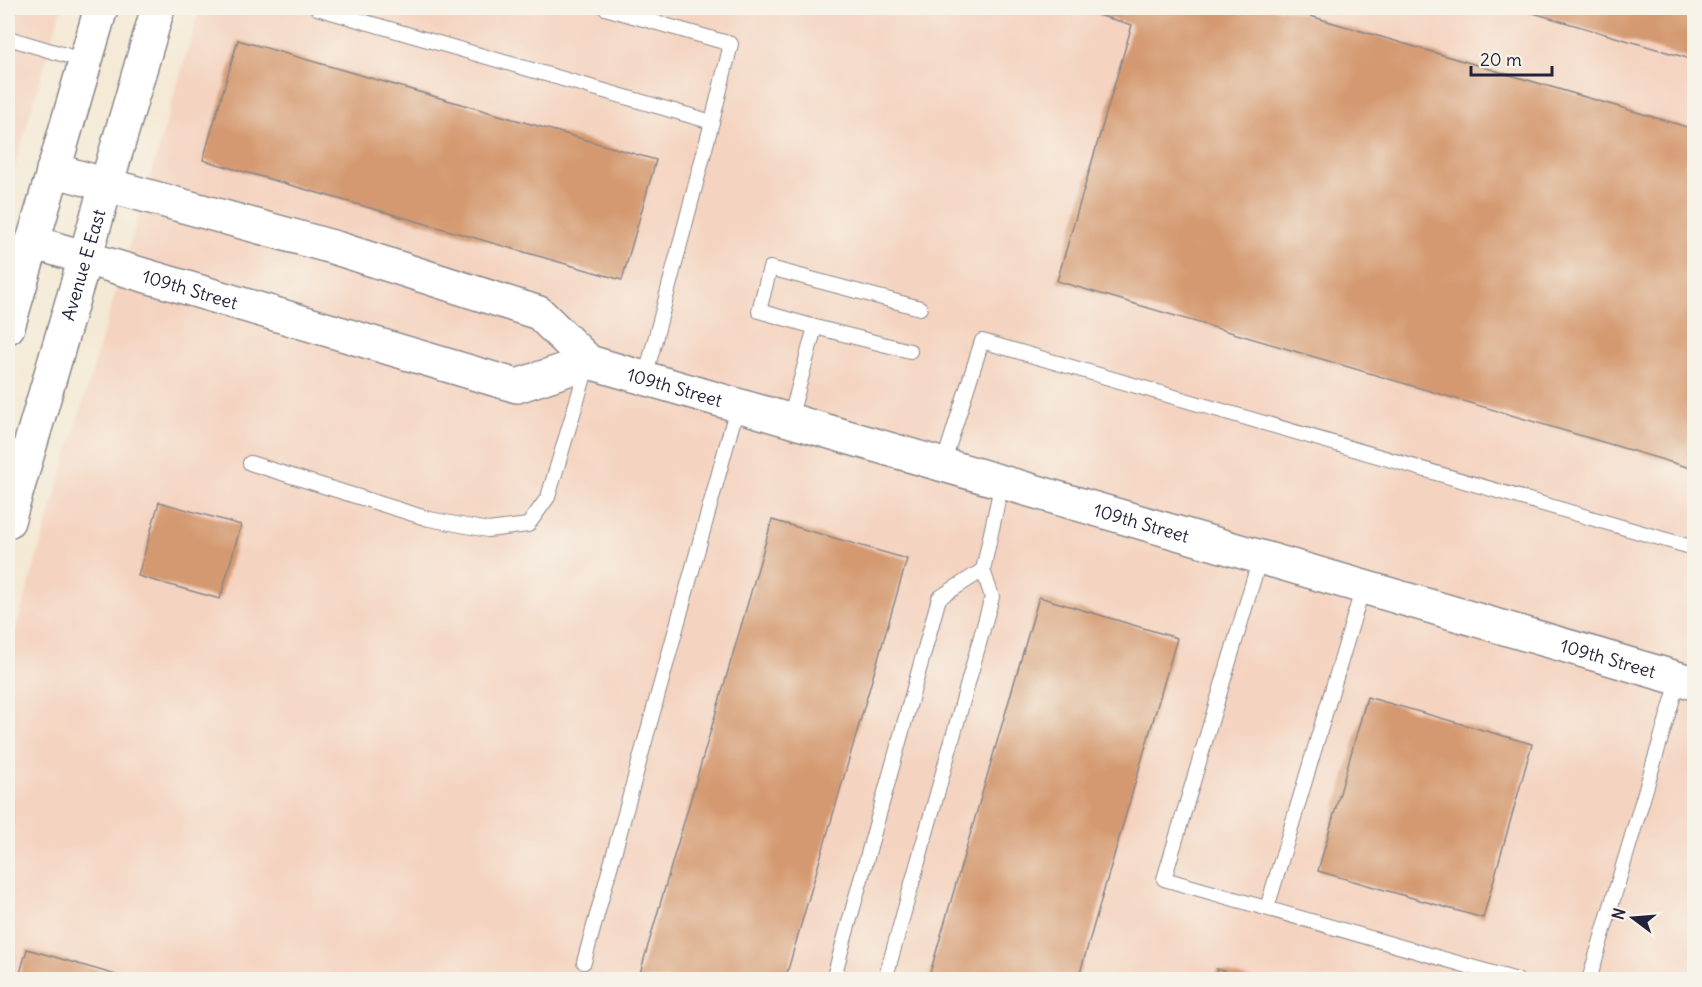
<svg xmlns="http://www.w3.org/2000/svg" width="1702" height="987" font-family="Delius,sans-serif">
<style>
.built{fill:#f4d3c0}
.building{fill:#d49970}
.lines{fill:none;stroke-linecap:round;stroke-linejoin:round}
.service-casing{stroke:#8b8688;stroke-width:16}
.tertiary-casing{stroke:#8b8688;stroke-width:36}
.service{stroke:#fff;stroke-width:14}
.tertiary{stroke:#fff;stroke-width:33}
.labels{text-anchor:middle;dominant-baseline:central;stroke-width:4.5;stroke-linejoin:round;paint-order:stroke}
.street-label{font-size:18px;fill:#22223b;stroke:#f7f3e8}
</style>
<rect width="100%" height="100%" fill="#f7f3e8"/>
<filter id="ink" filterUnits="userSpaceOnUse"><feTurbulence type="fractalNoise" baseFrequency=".0167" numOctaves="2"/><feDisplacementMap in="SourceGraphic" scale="12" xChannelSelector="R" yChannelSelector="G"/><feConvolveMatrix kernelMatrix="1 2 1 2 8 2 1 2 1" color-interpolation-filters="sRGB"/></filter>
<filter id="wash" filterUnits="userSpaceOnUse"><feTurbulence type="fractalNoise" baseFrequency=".008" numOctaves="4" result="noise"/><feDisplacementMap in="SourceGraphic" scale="24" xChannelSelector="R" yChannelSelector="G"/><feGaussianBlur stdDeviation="1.35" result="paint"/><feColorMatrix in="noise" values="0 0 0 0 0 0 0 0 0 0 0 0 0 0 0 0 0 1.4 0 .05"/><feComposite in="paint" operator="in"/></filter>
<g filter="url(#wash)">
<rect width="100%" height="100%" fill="#f4e9d4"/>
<g class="built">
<path d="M8,8H61L8,191Z"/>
<path d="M200,8H1694V979H8V655Z"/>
</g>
<g id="blocks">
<g class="building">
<path d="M1101,8H1283L1694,129V469L1057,281L1132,25L1098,15Z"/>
<path d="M1516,8H1694V60Z"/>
<path d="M238,40L656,160L622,280L203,160Z"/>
<path d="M159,502L241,525L220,599L138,576Z"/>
<path d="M772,520L907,559L785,980H638Z"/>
<path d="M1039,597L1177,638L1078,980H928Z"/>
<path d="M1367,697L1532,744L1483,918L1318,871Z"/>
<path d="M27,949L130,979V980H18Z"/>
<path d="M1217,969L1251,979V980H1214Z"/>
</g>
</g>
</g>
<g filter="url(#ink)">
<use href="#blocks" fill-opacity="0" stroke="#8b8688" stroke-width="1.5"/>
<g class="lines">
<defs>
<g id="service">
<path d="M317,8L712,122L645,378"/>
<path d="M605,8L731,44L712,122"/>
<path d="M8,38L85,61"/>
<path d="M815,327L910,351"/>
<path d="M790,419L815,327L759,311L770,268L920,308"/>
<path d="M250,463L429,519L488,530L528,525L548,497L588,364"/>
<path d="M943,464L982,341L1694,548"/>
<path d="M1260,558L1164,879L1517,980"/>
<path d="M1267,908L1363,587"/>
<path d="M584,962L738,404"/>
<path d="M833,980L939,598L983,570"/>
<path d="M885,980L992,597L983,570L1002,482"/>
<path d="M1589,980L1679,678"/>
</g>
<g id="tertiary">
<path id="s1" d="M53,170L336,248L539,313L589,362L1694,683"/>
<path id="s2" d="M32,242L517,386L589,362"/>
<path d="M8,327L101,8"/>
<path id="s3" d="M8,521L158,8"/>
</g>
</defs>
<use href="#service" class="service-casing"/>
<use href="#tertiary" class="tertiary-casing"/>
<use href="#service" class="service"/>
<use href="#tertiary" class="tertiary"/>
</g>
</g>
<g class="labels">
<g class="street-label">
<text stroke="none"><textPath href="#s3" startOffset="267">Avenue E East</textPath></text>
<text stroke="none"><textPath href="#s2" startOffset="165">109th Street</textPath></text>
<text stroke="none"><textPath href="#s1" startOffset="666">109th Street</textPath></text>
<text stroke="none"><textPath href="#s1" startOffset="1152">109th Street</textPath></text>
<text stroke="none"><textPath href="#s1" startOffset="1638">109th Street</textPath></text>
</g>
</g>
<rect width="1702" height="987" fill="none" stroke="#f7f3e8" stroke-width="30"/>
<g transform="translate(1633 918) rotate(286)" stroke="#f7f3e8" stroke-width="4.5" paint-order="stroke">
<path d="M0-4.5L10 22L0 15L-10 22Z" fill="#22223b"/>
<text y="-9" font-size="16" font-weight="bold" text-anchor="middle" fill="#22223b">N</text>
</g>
<path d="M1471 66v9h81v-9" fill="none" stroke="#22223b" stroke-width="3"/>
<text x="1480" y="66" font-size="18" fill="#22223b" stroke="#f7f3e8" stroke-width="4.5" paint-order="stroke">20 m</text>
</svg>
